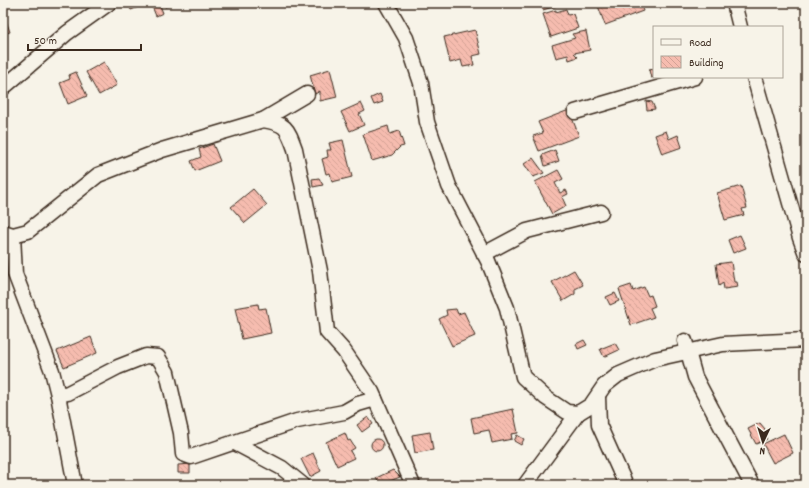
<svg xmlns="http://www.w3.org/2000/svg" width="809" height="488" font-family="Dekko,sans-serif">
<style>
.building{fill:url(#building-back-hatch);stroke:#3b2a1e}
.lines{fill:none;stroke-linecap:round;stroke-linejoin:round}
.minor-casing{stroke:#3b2a1e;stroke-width:17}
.minor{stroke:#f7f3e8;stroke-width:14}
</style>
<defs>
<pattern id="building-back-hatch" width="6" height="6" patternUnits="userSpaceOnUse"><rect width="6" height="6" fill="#f6bcaf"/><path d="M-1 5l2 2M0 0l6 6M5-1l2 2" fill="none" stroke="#d4a296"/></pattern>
</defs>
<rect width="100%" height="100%" fill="#f7f3e8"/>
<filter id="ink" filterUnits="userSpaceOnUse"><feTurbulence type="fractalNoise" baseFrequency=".025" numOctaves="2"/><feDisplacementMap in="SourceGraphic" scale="8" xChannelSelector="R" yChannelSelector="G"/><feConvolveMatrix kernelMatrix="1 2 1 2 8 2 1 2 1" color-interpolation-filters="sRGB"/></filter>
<g filter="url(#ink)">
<g class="building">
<path d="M128,3H139L141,6L131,10Z"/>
<path d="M159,3L163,13L156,16L151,4Z"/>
<path d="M164,3H177L165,7Z"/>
<path d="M541,3H555L556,6L543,10Z"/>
<path d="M597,3H640L643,11L605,25Z"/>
<path d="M566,9L568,15L573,14L578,28L551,37L543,14L556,10V12Z"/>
<path d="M3,12L10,32L3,34Z"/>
<path d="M475,30L481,54L472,56L474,65L463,67L461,60L450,63L444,37Z"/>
<path d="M586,31L590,50L574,53L578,57L569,60L568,55L556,58L552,45L575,38L572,34Z"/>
<path d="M104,62L117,85L99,95L86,72Z"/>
<path d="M330,69L337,97L320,101V91L315,94L310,75Z"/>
<path d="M654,69V77L651,78L649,70Z"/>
<path d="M76,72L87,96L68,104L60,83L70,79L69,75Z"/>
<path d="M380,94L383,102L374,105L371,98Z"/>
<path d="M646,101L652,102L655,109L647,110Z"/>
<path d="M361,103L365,111L359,114L364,125L350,131L341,112Z"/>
<path d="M569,110L579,136L539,151L533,136L543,133L538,122Z"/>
<path d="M388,126L390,134L399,131L404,146L400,147L392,155L372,161L363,134Z"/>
<path d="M666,131L669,139L678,135L682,147L662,154L655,135Z"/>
<path d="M343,140L352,177L332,182L330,173L326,174L322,159L328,157L327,150H331L329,143Z"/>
<path d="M213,144L220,161L195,171L191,161L201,157L199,149Z"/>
<path d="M555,150L559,161L545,166L542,155Z"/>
<path d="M533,158L544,173L533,177L524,164Z"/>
<path d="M558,170L563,179L555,183L560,193L566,190L568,194L562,197L566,206L552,214L535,182Z"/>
<path d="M319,178L323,185L313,187L312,179Z"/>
<path d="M741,186L747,208L742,209L744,215L725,220L717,193Z"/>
<path d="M253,189L267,205L245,223L231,207Z"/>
<path d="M740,235L746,248L733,253L728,240Z"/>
<path d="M731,262L734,282H737L738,287L724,289L723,283L719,286L716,264Z"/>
<path d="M574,270L583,285L575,289V294L563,301L552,282Z"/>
<path d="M631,285L633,291L644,287L648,296L651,295L655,306L650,308L654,317L631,325L619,289Z"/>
<path d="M615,293L619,301L610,305L606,297Z"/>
<path d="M258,304L259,309L266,308L271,333L242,339L235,308Z"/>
<path d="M456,309L458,314L464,312L475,336L452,346L439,319L447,315L446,310Z"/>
<path d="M91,337L97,353L64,367L57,351Z"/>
<path d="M584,340L587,345L578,349L576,344Z"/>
<path d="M615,343L619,350L604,357L600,349Z"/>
<path d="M513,409L518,433L511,434L512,439L492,443L489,430L474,433L471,418Z"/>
<path d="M368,417L373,424L362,432L357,425Z"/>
<path d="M760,423L765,429L762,432L767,439L756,444L748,429Z"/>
<path d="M430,432L433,450L415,453L412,435Z"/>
<path d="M345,433L348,441L350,440L355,448L350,451L354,458L337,466L326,442Z"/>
<path d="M784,434L793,453L773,463L763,444Z"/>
<path d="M517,435L524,439L521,445L514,441Z"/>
<circle cx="377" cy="445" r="6"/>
<path d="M313,453L321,471L310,477L301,459Z"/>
<path d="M190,464V473H178V465Z"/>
<path d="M393,470L400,477L380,485L376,478Z"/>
</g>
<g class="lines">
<g class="minor-casing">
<g id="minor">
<path d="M386,3L406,38L421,83L427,122L449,186L488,261L507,308L523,377L546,398L567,412L578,413L591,405L604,386L618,375L655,359L723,344L806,340"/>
<path d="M734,3L740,27"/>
<path d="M754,77L800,238L806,254"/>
<path d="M3,88L67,33L109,3"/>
<path d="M575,112L695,77"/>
<path d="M263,120L307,94"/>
<path d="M3,232L13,235L28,231L98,175L162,150L263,120C286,124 287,127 295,149L320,271L327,332L344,351L372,392L413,485"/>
<path d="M13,235L15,274L52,371L58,395L75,485"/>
<path d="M484,254L527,231L601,212"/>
<path d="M685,341L695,377L752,485"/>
<path d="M58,395L68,393L118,367L146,356L158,357L167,372L181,433L183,454L191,457L297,421L344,412L358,404L375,399"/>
<path d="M598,396L599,425L626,485"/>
<path d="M235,443L282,468L303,485"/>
<path d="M525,485L578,413"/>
</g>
</g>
<use href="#minor" class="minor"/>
</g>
</g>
<rect width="809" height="488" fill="none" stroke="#f7f3e8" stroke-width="16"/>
<rect x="8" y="8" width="793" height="472" fill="none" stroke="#3b2a1e" stroke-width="1.5" filter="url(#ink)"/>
<rect x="653" y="26" width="130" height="52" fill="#f7f3e8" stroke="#aca397"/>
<rect x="661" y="39" width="20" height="6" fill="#f7f3e8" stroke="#aca397"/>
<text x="689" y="46" font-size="12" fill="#3b2a1e">Road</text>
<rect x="661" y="56" width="20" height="12" fill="url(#building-back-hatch)" stroke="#aca397"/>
<text x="689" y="66" font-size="12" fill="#3b2a1e">Building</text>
<g transform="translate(763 442) rotate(184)" stroke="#f7f3e8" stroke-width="3" paint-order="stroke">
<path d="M0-3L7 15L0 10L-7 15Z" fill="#3b2a1e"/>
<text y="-6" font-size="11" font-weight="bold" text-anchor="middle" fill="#3b2a1e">N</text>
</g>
<path d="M28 44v6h113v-6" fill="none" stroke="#3b2a1e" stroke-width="2"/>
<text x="34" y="44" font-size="12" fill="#3b2a1e" stroke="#f7f3e8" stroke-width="3" paint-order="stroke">50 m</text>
</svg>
